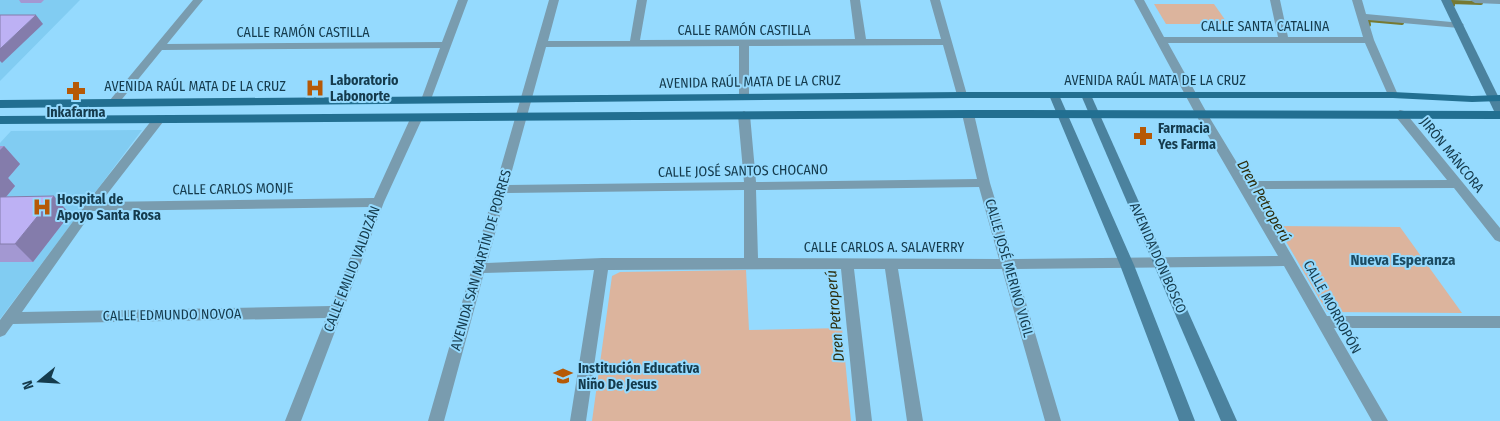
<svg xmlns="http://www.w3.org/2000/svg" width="1500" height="421" font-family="'Fira Sans Condensed',sans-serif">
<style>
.built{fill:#81ccf2}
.green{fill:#dcb49d}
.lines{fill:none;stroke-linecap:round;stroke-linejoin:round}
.stream{stroke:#767932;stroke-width:4}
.street{fill:#799caf;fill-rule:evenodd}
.secondary{fill:#4b829e;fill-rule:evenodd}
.primary{fill:#226f91;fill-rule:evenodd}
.wall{fill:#a398d2}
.shaded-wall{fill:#847cab}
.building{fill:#bdb1f4;stroke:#847cab}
.labels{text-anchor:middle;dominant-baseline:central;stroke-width:4;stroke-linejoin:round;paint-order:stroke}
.street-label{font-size:14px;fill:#153b4d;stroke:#95dafe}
.poi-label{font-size:14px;font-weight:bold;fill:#153b4d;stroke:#95dafe;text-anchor:start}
.water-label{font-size:15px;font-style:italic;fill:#2d2e0e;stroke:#95dafe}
.neighbourhood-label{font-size:15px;font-weight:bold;fill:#1c4c63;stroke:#95dafe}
</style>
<rect width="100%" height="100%" fill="#95dafe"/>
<g class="built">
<path d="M0,0H80L0,81Z"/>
<path d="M142,130L36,271L0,319V143L11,131Z"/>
</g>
<g class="green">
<path d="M1154,4H1214L1228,24H1166Z"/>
<path d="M1277,226L1400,227L1462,313L1327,312Z"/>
<path d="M746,270L749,330L842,328L851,421H592L612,276L620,272Z"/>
</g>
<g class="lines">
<g class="stream">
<path d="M1453,5L1452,2L1481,3"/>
<path d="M1369,25L1368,20L1402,23"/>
</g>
<g class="street">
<path d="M193,0H203L167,44L442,42L458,0H468L430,102H422L421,100L440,48L162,50L118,104H110L109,102L110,100Z"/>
<path d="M549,0H559L548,41H630L637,0H647L640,40L855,39L850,0H860L866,39H941L930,0H940L967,95L962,98L957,95L943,45L749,46V97L744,100L739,97V46L546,47L508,185L744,182L738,115L744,111L750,115L756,182L977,179L962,114L968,110L974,114L990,183L1013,259L1278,256L1196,115L1134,0H1144L1164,37H1278L1270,0H1280L1288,37H1363L1352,0H1362L1366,14L1462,23L1464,25L1459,28L1368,20L1374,40L1398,95L1393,98L1388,95L1365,43H1168L1208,115L1248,181L1447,180L1396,117L1394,114L1400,110L1404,111L1500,228V242L1495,240L1454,188L1253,189L1327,316H1500V328H1334L1388,421H1372L1284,266L1016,269L1061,421H1045L1002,269H898L923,421H907L885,269H854L872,421H856L841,269L608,270L586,421H570L594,270L484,273L444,421H428ZM979,187L999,259L758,258L756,190ZM744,190V258H602L487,263L506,193Z"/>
<path d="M1470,0H1500V4L1475,3Z"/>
<path d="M159,115L165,119L163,122L101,202L374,198L410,119L416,115L422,119L384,202L301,421H285L326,318L13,324L5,335L0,337V320L86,204L155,116ZM370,207L331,306L22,312L93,211Z"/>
</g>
<g class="secondary">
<path d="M1441,0H1451L1500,100V115L1494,111Z"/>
<path d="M1054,92L1059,95L1134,265L1195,421H1179L1120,265L1049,95Z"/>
<path d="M1086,92L1091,95L1237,421H1221L1081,95Z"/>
</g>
<g class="primary">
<path d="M962,92H1393L1472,96L1500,95V101L1472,102L1393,98H962L0,108V100Z"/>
<path d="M968,110L1500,111V119L968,118L0,124V116Z"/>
</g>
</g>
<g class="wall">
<path d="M19,0H44L41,3H21Z"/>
<path d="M0,146H4L20,164L8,178L15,186L6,197L70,214L33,262H0Z"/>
</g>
<g class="shaded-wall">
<path d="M36,15L43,24L2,63L0,61V49Z"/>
<path d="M4,146L20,164L8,178L15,186L0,204V150Z"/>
<path d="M54,196L70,214L33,262L15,244Z"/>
</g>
<g class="building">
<path d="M0,15H36L0,49Z"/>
<path d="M54,196L15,244H0V197Z"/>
</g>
<defs>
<g id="hospital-bare" transform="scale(1.5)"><path d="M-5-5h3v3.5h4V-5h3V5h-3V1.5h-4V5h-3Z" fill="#b65906" stroke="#95dafe" stroke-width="2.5" paint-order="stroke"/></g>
<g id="pharmacy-bare" transform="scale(1.5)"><path d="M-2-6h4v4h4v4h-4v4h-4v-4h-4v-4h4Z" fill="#b65906" stroke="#95dafe" stroke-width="2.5" paint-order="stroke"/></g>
<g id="school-bare" transform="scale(1.5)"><path d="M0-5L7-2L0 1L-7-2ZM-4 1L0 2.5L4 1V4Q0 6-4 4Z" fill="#b65906" stroke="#95dafe" stroke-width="2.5" paint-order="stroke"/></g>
</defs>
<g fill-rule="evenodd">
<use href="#hospital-bare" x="315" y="88"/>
<use href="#pharmacy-bare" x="76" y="91"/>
<use href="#pharmacy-bare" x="1143" y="136"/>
<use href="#hospital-bare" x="42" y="207"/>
<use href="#school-bare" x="563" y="376"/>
</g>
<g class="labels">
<g class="street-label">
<text x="1265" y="26">CALLE SANTA CATALINA</text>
<text x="744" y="30">CALLE RAMÓN CASTILLA</text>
<text x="303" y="32">CALLE RAMÓN CASTILLA</text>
<text x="1155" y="80">AVENIDA RAÚL MATA DE LA CRUZ</text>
<text transform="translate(750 82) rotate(-1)">AVENIDA RAÚL MATA DE LA CRUZ</text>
<text x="195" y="86">AVENIDA RAÚL MATA DE LA CRUZ</text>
<text transform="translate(1452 155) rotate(51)">JIRÓN MÁNCORA</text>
<text transform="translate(743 171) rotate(-1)">CALLE JOSÉ SANTOS CHOCANO</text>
<text transform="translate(233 189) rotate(-1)">CALLE CARLOS MONJE</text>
<text x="884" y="247">CALLE CARLOS A. SALAVERRY</text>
<text transform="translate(1158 258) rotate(66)">AVENIDA DON BOSCO</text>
<text transform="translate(481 260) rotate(-74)">AVENIDA SAN MARTÍN DE PORRES</text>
<text transform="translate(1009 268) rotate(74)">CALLE JOSÉ MERINO VIGIL</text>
<text transform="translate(352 269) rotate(-69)">CALLE EMILIO VALDIZÁN</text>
<text transform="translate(1332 307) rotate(61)">CALLE MORROPÓN</text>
<text transform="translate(172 315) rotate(-1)">CALLE EDMUNDO NOVOA</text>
</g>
<g class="poi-label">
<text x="330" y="80">Laboratorio<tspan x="330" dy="16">Labonorte</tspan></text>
<text x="76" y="112" text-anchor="middle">Inkafarma</text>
<text x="1158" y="128">Farmacia<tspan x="1158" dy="16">Yes Farma</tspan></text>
<text x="57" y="199">Hospital de<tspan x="57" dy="16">Apoyo Santa Rosa</tspan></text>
<text x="578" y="368">Institución Educativa<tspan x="578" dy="16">Niño De Jesus</tspan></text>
</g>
<g class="water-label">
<text transform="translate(1264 201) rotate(60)">Dren Petroperú</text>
<text transform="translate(835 316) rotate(-95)">Dren Petroperú</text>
</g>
<g class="neighbourhood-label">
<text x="1403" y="260">Nueva Esperanza</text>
</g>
</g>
<g transform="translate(40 381) rotate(252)" stroke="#95dafe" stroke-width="4" paint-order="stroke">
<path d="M0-4L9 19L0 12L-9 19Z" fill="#153b4d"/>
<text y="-8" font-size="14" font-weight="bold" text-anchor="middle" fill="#153b4d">N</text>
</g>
</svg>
